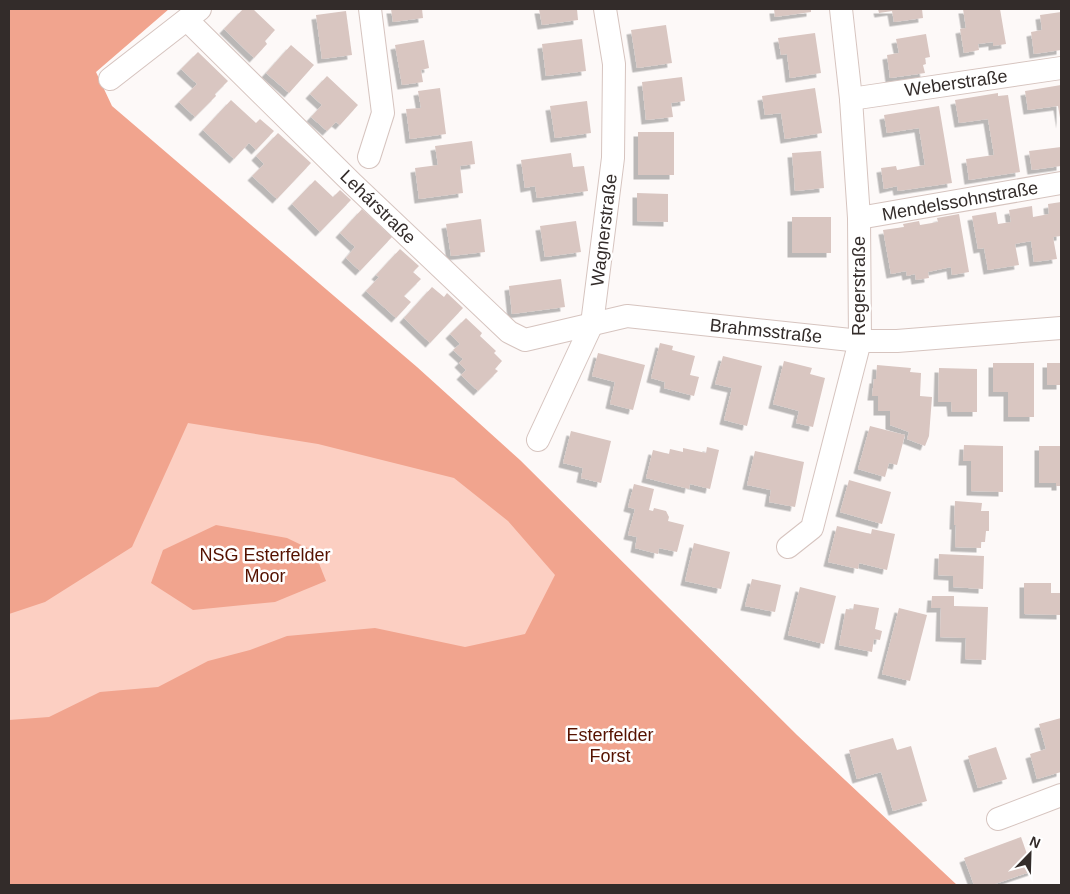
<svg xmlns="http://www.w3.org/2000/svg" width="1070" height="894" font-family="Arial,sans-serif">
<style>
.green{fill:#fccfc2}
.forest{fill:#f1a48e}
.building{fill:#d9c6c1;filter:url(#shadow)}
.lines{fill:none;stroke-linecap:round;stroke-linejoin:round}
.minor-casing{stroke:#d6c4bf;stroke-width:24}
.minor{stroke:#fff;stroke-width:22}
.labels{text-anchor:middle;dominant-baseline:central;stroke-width:5;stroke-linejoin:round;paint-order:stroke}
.street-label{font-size:18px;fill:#332c2a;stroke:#fff}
.park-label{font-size:18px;fill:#551200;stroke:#fff}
</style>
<defs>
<filter id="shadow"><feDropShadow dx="-4.5" dy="4.5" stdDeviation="0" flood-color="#0004"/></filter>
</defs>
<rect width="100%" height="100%" fill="#fdf9f8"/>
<path class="green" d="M183,412L480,460L591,574L536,686L9,745V597Z"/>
<g class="forest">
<path d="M9,9H169L96,72L112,106L417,367L520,460L797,735L957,885H9V720L49,717L100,692L158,687L208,661L250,650L287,636L375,628L465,647L525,634L555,575L508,521L454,478L318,444L188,423L132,547L45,602L9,614Z"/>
<path d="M216,525L287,538L314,551L326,581L275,602L193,610L151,583L163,550Z"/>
</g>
<g class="building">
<path d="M243,9H253L275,30L265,41L267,44L254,58L224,29Z"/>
<path d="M391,9H422L423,18L393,22Z"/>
<path d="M539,9H577L578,20L542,25Z"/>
<path d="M774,9H811V12L775,17Z"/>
<path d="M878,9H922L923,18L894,22L892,11L879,13Z"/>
<path d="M963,9H1000L1006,44L993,46V42L978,44L979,50L964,53L960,29L966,28Z"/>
<path d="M346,11L352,55L322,59L316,15Z"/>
<path d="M1061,12V50L1034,54L1031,32L1042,30L1040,15Z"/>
<path d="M666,25L672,63L637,68L631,30Z"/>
<path d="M815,33L821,73L790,78L787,54L781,55L778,38Z"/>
<path d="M926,34L930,57L925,58L926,64L923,65L925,73L890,78L887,55L899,53L896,39Z"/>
<path d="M582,39L586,71L546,76L542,44Z"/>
<path d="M424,40L429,68L421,70L423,82L402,85L395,45Z"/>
<path d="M291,45L314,65L289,93L266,73Z"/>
<path d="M198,52L228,81L215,94L216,96L195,117L179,102L197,84L181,69Z"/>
<path d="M327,76L358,105L340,125L336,122L327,131L311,117L322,105L310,94Z"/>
<path d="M682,77L685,101L671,103L673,117L646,120L642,82Z"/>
<path d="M1061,85V124L1058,106L1028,110L1025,91Z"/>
<path d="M440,88L446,134L410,139L406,109L421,108L418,91Z"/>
<path d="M815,88L822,133L785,139L781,113L765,115L762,96Z"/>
<path d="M998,93V96L1008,95L1020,172L969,180L966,159L994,155L988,119L959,123L955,100Z"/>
<path d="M231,100L256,123L260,119L274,131L256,150L249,143L234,159L203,130Z"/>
<path d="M587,101L591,133L555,138L550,106Z"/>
<path d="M939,106L952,183L898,191L897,186L884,189L881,168L896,166L897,170L925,165L919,128L887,133L884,115Z"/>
<rect x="638" y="132" width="36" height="43"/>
<path d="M278,133L311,163L277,199L252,176L264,164L256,156Z"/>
<path d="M472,141L475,164L460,166L463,193L419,199L415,168L438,165L435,146Z"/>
<path d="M1061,147V166L1032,170L1029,151Z"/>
<path d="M821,151L824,188L795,191L792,153Z"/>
<path d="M571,153L573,167L584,166L588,191L537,198L535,186L525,188L521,160Z"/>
<path d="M315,180L333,197L340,190L351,200L320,232L292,204Z"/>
<path d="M637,193L668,194V222L637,221Z"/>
<path d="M1061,202V236L1053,237L1057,259L1034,262L1031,241L1015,244L1019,265L988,270L984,248L978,249L972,216L996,212L998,224L1011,222L1009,210L1032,206L1033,217L1049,214L1048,204Z"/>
<path d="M362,209L392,237L360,271L346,258L355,247L340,233Z"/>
<path d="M959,214L969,272L952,275L951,267L928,272L929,278L916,280L915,274L907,276L906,271L891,274L883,230L904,227L903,224L919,221L920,225L938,222L937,218Z"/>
<rect x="792" y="217" width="39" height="36"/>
<path d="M481,219L485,252L451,256L446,224Z"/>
<path d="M576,221L581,252L545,257L540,226Z"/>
<path d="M400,249L419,266L413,272L421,279L404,296L411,302L396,318L366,291L379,277L376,275Z"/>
<path d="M561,279L565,307L512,314L509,286Z"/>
<path d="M432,287L444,297L447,293L463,308L430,343L404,318Z"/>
<path d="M466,318L482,333L480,336L496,351L494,353L502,361L495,369L498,371L478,391L461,375L466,370L459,363L463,359L453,350L460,344L450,334Z"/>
<path d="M660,343L673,346L672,350L695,356L690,375L699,377L694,396L664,388L665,382L651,378Z"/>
<path d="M598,353L645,365L633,410L610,404L615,382L592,376Z"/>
<path d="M723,356L762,366L747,426L724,420L732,388L715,384Z"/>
<path d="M784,361L812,368L810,374L825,378L813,427L796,423L799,411L773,404Z"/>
<path d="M993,363H1034V417H1008V392H993Z"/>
<rect x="1047" y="363" width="14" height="22"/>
<path d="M877,365L911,368L910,372L921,373L920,396L932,397L929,436L925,446L907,439L909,432L890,425V411H878V396H872L874,379H876Z"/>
<path d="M939,368L977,369V412H952L951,402H938Z"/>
<path d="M870,426L905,435L897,465L889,463L885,477L858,469Z"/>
<path d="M571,431L611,441L601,483L581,478L583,468L563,463Z"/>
<path d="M964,445L1003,446V492L971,491V461H963Z"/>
<path d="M1039,446H1061V486H1056V483H1039Z"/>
<path d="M707,447L719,450L710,489L690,484L689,489L646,478L653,450L669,454L670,449L683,452V448L706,453Z"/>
<path d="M755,451L804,462L795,507L769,502L771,490L747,485Z"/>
<path d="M849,480L891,492L882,524L840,512Z"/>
<path d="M634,484L654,489L649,510L653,511L654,508L666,511L669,517L668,521L684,525L677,552L659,548L658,554L635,548L637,537L628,535L635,509L628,507Z"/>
<path d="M955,501L982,503L981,511H989V531H986L985,542H981V548L955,547L956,525H954Z"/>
<path d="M837,526L871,534L872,529L895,534L887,570L859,563L858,569L828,562Z"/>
<path d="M694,543L730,552L721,589L685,581Z"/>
<path d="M939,554L984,556L983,589L953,587V576L938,575Z"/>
<path d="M752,579L781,585L775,612L745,606Z"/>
<path d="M1024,583H1051V593H1061V615L1024,614Z"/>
<path d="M800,587L836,596L824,644L788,635Z"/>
<path d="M932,596H954V606L988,607L986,660L965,659L966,638L940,637L941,608H931Z"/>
<path d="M854,604L879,608L875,629L882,631L880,640L874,639L872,652L839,645L846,609L853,610Z"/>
<path d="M899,608L927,615L910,681L882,674Z"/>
<path d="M1061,718V772L1037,779L1030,754L1046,749L1039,724Z"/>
<path d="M893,738L897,750L911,746L927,801L893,811L881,772L857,779L849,750Z"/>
<path d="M996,747L1007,779L978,788L968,756Z"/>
<path d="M1021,837L1033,871L992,885H974L964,858Z"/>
</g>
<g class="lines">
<g class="minor-casing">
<g id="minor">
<path d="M187,20L352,183L509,332L525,340L627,316L860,341H897L1061,328"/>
<path d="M110,79L200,9"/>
<path d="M851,99L1061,68"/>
<path d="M369,157L383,113L370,9"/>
<path d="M859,218L1061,183"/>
<path d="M538,440L592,324L613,158L614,64L605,9"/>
<path d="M788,547L812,528L860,341L859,218L851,99L841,9"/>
<path d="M998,819L1061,795"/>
</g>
</g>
<use href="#minor" class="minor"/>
</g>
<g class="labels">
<g class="street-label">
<text transform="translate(956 83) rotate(-8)">Weberstraße</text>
<text transform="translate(960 201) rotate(-10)">Mendelssohnstraße</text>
<text transform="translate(378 207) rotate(44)">Lehárstraße</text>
<text transform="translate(604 230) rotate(-83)">Wagnerstraße</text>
<text transform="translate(859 286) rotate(-90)">Regerstraße</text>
<text transform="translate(766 331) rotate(6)">Brahmsstraße</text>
</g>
<g class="park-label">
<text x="265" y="555">NSG Esterfelder<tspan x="265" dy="21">Moor</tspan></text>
<text x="610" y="735">Esterfelder<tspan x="610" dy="21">Forst</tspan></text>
</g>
</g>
<rect width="1070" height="894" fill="none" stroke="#332c2a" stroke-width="20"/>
<g transform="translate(1030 854) rotate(23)" stroke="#ffffff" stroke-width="4" paint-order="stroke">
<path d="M0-4L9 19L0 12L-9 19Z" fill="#332c2a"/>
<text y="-8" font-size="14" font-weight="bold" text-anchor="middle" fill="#332c2a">N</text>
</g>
</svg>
